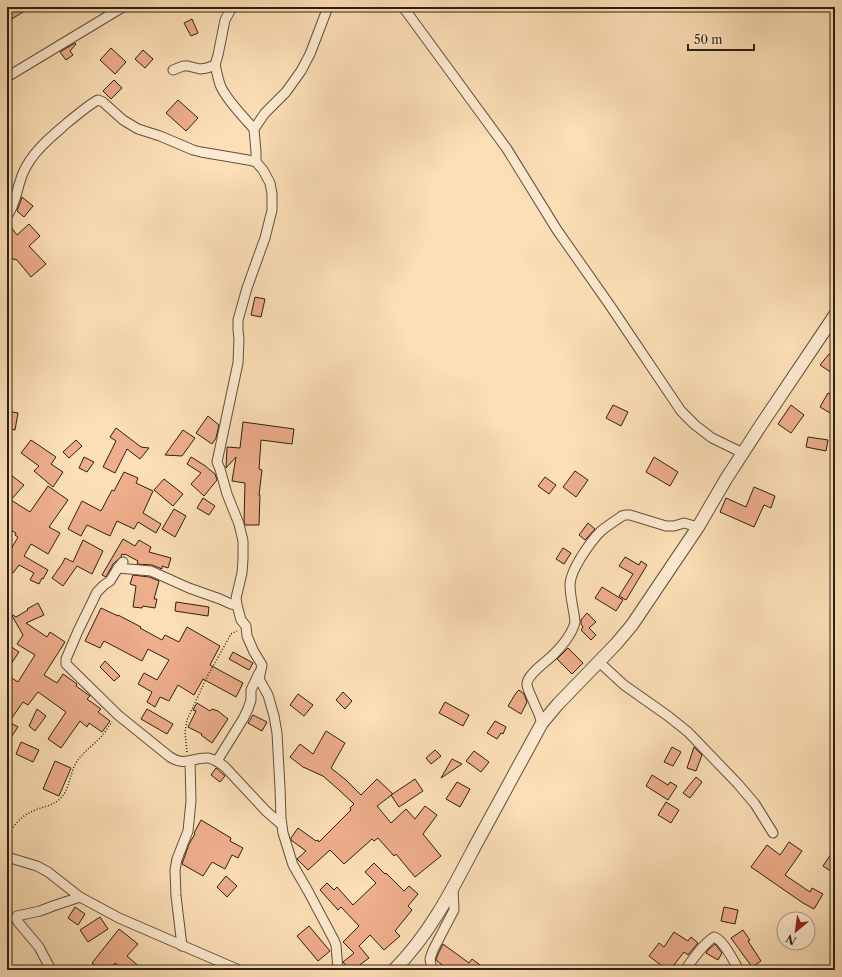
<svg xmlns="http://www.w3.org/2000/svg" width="842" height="977" font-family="'Libre Caslon Text',serif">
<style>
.building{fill:#eead8b;stroke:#2d1f14}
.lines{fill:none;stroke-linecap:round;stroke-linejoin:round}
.minor-casing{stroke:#614f3c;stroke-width:11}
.tertiary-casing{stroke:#614f3c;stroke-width:14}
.path{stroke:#2d1f14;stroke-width:1.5;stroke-dasharray:1 2;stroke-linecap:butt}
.minor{stroke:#fdead0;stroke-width:9}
.tertiary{stroke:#fdead0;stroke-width:12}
</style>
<rect width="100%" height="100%" fill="#fcdfb6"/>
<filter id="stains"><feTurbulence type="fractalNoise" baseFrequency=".005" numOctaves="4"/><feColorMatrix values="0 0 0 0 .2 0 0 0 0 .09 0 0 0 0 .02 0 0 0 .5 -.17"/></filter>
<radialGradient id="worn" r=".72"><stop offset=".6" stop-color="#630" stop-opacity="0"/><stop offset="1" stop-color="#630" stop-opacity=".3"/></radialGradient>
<g class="building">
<path d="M7,7H31L7,22Z"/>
<path d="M192,19L198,33L191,36L184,23Z"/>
<path d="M75,43L76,44L70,51L73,55L66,60L60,52Z"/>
<path d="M111,48L126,62L115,74L100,60Z"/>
<path d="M143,50L153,59L145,68L135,59Z"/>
<path d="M114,80L122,88L111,99L103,91Z"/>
<path d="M178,100L198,118L186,131L166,113Z"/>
<path d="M22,197L33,206L24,217L17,211Z"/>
<path d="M7,222L17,235L29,224L40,236L29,246L46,264L31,277L16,259L14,260L7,252Z"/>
<path d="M255,297L265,299L261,317L251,315Z"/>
<path d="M829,354L835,358V375L820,365Z"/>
<path d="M828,393L835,397V416L820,407Z"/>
<path d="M613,405L628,412L621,426L606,418Z"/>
<path d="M791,405L804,415L791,433L778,424Z"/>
<path d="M7,411L18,413L15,430L7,428Z"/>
<path d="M208,416L219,425L216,438L212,444L196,433Z"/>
<path d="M243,422L294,429L292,444L261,440L259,469L262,470L259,495H260L259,525H245L244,521L245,483L232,481L236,457L226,468V467L227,447L240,448Z"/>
<path d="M116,428L141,447L149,448L140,459L127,449L115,473L103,467L116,441L110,437Z"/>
<path d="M183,430L195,438L182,456L165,455Z"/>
<path d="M808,437L828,440L826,451L806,447Z"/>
<path d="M31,440L56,457L51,464L63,472L53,487L34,471L39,466L21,453Z"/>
<path d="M76,440L82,446L69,458L63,452Z"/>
<path d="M84,457L94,462L87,472L79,468Z"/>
<path d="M191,457L204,465L215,474L217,480L204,496L191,484L201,473L187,464Z"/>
<path d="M654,457L678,472L670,486L646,472Z"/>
<path d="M575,471L588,480L576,497L563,487Z"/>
<path d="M124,472L138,478L136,483L153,491L143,513L161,524L156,533L138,522L134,529L117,521L110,536L87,525L81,536L68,529L82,501L101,511L112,490L114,491Z"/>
<path d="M11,475L24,485L11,500L30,512L48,486L68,500L49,527L60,533L48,554L31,544L24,556L48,570L43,579L42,578L39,584L30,580L34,573L19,565L13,573L7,570V556L18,537L15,535L16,533L7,528V479Z"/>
<path d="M545,477L556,485L549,494L538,486Z"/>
<path d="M164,479L183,494L173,506L154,490Z"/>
<path d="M754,487L775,496L771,508L764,505L754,527L720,512L726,498L746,507Z"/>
<path d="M203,498L215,506L209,515L197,508Z"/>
<path d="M174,509L186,516L175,537L162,529Z"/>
<path d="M588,523L595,529L585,540L579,535Z"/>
<path d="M123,539L135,546L139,540L151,547L149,552L171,558L168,568L162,566V569L152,565L137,564L138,561L125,554L124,555L122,554L121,557L113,564L106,577L102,575Z"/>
<path d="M83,540L103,551L92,574L77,566L63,586L52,578L62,564L65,558L73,562Z"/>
<path d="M563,548L571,553L564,564L556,559Z"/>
<path d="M625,557L639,565L641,561L647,565L626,600L619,596L633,574L619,566Z"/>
<path d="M133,575L149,577L159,581L154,599H157L155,608L143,606L142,608L133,607L136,586L130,584Z"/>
<path d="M602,587L623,600L616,611L595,598Z"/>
<path d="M176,602L209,607L208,616L175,611Z"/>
<path d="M38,603L44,615L26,623L47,637L50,632L65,642L44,675L57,683L63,674L77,684L76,686L90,696L87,699L101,709L98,712L110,721L102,732L89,723L87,727L80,721L61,748L48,739L66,712L38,692L28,705L23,702L9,722L18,727L7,743V675L18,682L35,655L17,644L23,635L11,614L16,617L28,610L27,609Z"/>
<path d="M101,608L118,616V615L141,627L140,628L162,640L165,635L179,642L187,627L220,646L210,665L243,683L236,697L203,679L194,695L178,685L169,701L160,697L155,707L147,702L152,692L138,684L144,673L157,680L169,660L148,649L142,661L104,641L100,648L85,641Z"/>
<path d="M587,613L596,622L589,628L596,635L591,640L581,630L583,627L581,624V620Z"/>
<path d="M7,644L19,652L7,670Z"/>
<path d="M568,648L583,663L572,674L557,659Z"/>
<path d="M233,652L253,663L249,670L229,659Z"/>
<path d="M105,661L120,676L114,681L100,667Z"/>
<path d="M519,690L524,694L527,702L521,714L508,706L516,693Z"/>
<path d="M343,692L352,701L345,709L336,700Z"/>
<path d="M298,694L313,705L304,716L290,705Z"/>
<path d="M445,702L469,715L463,726L439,713Z"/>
<path d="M197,703L210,711L212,709L218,711L228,719L212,743L201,735L202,734L188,727L196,711L193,710Z"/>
<path d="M37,709L46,716L35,731L29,726Z"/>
<path d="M147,709L173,724L167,734L141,719Z"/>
<path d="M253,715L267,722L262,731L248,723Z"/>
<path d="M495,721L506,727L503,734L501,733L497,739L487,733Z"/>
<path d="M326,731L345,743L331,768L346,780L361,795L377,779L393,794L377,806L391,823L406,809L415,819L425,806L437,815L423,834L441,856L415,877L396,854L394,856L378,838L374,841L372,839L344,864L330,850L308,870L297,859L306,851L291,840V838L298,828L316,841L318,840L319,842L351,810L350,808L354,804L339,790L323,776L303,767L290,757L300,744L313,754Z"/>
<path d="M21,742L39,750L33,762L16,754Z"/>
<path d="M672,747L681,752L673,766L664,762Z"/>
<path d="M694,747L702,755L696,771L687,768Z"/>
<path d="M435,750L441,756L431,764L426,758Z"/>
<path d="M474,751L489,762L481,772L466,761Z"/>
<path d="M452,759L462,764L441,778Z"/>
<path d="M55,761L71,768L59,796L43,789Z"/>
<path d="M216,768L225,776L220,782L211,775Z"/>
<path d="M652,775L668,785L670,782L677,786L668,800L646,786Z"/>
<path d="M696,777L702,782L690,798L683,793Z"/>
<path d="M415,779L423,791L399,807L391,795Z"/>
<path d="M457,782L470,789L460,807L446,799Z"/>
<path d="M666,802L679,810L671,823L658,815Z"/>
<path d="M201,820L231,838L230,841L243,848L238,858L232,855L225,869L212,862L203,876L182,864L189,844L195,834L194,833Z"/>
<path d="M789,842L802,851L785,875L810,892L812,888L823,894L814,909L803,903L751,867L767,845L780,855Z"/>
<path d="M835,848V874L823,866Z"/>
<path d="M374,863L385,874L386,873L404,891L409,886L418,894L408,906L412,910L395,931L400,936L384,950L370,935L359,946L369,958L353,970H350L343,962L354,953L343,942L359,926L341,907L338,910L320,890L327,883L334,890L337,887L353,905L376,883L365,872Z"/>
<path d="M226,876L237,886L227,897L217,887Z"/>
<path d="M75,907L85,914L78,925L68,918Z"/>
<path d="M724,907L738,910L735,924L721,921Z"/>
<path d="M100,917L108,929L88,942L80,930Z"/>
<path d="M309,926L330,951L318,961L297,936Z"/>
<path d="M119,929L138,944L127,956L143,970H124L115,963L110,970H102L92,963Z"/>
<path d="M743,930L750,940L748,941L761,961L752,967L731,938Z"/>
<path d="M674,932L688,941L691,937L698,943L688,955L684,952L670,970H667L649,956L659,943L664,947Z"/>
<path d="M443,944L469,963L472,959L487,970H449L437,961L436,959L439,952Z"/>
<path d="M715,944L722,953L718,960L706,953L708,950Z"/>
</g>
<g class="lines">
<g class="minor-casing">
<g id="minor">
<path d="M403,7L507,149L557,230L609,304L681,411L695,425L712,438L743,453"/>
<path d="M215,65C217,72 218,80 221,87C229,103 243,116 254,129"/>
<path d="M173,70L183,66H188L200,69L207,68L215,65L218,55L225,20L232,7"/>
<path d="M7,77L123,7"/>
<path d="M256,162V152L254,129L265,113L286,92L301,71L310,54L328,7"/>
<path d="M7,216C16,204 17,187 23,173C32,152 50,138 67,123C77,115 86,107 96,101L98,100L103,102L123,120L138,129L160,136L193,150L201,152L248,160L256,162L263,170L270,183L272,194V210L265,238L247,288L238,320V330L239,339L238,363L217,462L220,469L227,494L239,524L243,541V559L242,573L236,598L237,605L241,620L246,626L247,636L254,652L262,665L259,679L268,695L274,716L277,733L280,788L281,818L283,833L293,865L308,891L334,940L336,945L338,970"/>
<path d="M123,562L118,568L110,581L104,585L97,592L78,631L66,659V664L118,715L170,757C186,767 192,757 208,758C214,759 220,763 225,767L266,811L281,824"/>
<path d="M118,568L151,571L189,588L220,599L231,604L237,605"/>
<path d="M599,662L624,685L668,716L688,732L738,784L755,804L773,833"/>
<path d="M542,723C540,716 537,709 534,703C532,697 528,691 527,685C526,675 546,662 553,655C562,646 572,635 575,622C574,610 570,597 570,585C570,570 591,541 601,531C607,526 615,521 622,516L625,515H630L666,526H674L684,523L698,527"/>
<path d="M217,761L243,719L248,709L251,700V690L259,673"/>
<path d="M7,857L37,866L48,872L80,897L119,918L239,970"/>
<path d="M182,946L176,896L175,870L177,859L188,831L191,801L190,761"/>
<path d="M51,970L39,947L18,922L16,918L17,916L40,911L53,906L80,897"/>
<path d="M432,970L430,959L433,950L454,910L453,888"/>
<path d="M685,970C693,959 702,945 714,937C723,939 734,962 739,970"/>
</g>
</g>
<g class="tertiary-casing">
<path id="tertiary" d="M394,970C430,934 452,890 475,846C497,805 520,764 542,723L558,704L616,644L632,625L698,527L726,479L759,428L835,315"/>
</g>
<g class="path">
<path d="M187,752L185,732L187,720L207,677L231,634L237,631"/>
<path d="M7,834C14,827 20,817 29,813C39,807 51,807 60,799C70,789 69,775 76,763C82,753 91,747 99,739C104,734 108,727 112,722"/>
</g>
<use href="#minor" class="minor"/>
<use href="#tertiary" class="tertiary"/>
</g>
<rect width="842" height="977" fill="none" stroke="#fcdfb6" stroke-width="24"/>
<rect x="8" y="8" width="826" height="961" fill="none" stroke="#2d1f14" stroke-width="2"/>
<rect x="12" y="12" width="818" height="953" fill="none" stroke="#2d1f14"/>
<g transform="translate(796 931) rotate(209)"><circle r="19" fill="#fdead0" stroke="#aa9985"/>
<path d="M0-3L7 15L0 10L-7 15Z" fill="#8f2418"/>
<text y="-6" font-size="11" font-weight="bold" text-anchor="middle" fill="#2d1f14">N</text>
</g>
<path d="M688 44v6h66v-6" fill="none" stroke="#2d1f14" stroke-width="2"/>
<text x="694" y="44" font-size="12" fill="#2d1f14" stroke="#fdead0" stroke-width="3" paint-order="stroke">50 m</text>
<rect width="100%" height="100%" filter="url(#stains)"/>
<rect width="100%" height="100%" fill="url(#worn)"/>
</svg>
